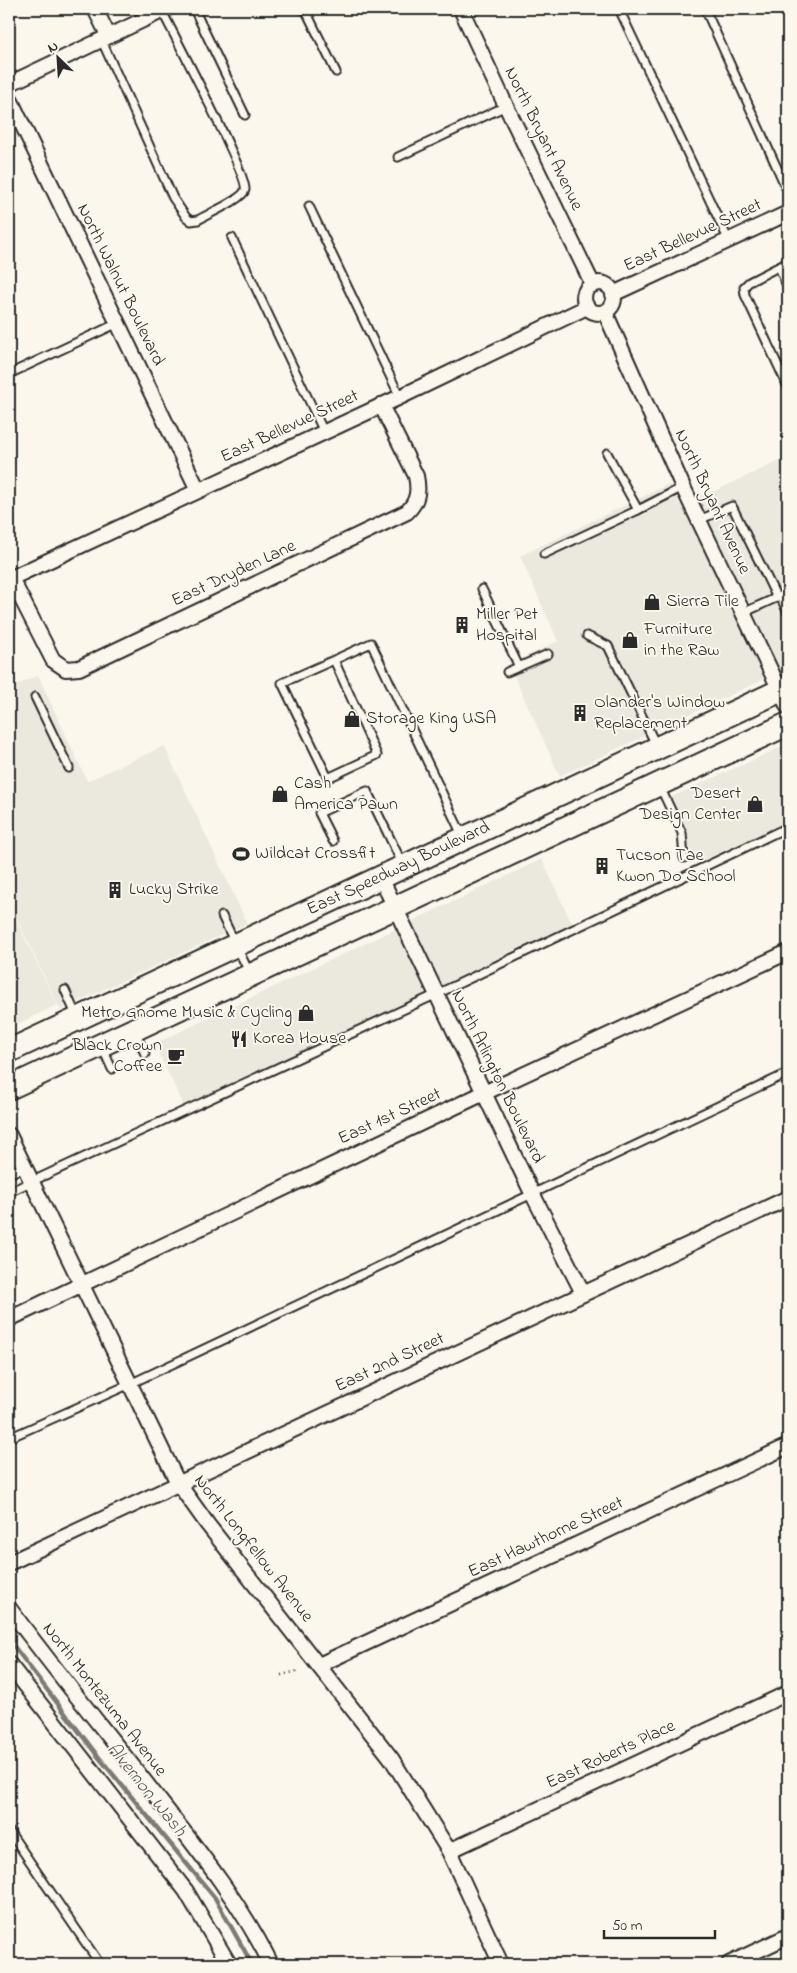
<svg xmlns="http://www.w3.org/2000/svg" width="797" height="1973" font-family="'Indie Flower',sans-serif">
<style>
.built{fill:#ebe8de}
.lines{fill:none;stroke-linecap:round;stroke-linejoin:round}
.stream{stroke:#7b7a75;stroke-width:4.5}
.service-casing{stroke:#2b2b2b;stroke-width:11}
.minor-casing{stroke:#2b2b2b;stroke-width:18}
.primary-casing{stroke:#2b2b2b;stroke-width:26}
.path{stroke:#2b2b2b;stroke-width:2.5;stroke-dasharray:1 4;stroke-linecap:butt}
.service{stroke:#fbf7ec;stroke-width:7}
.minor{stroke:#fbf7ec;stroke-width:14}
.primary{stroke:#fbf7ec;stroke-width:22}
.labels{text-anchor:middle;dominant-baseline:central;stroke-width:4;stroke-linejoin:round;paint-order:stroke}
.street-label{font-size:18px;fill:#2b2b2b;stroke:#fbf7ec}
.poi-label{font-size:18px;fill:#2b2b2b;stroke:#fbf7ec;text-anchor:start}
.water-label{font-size:19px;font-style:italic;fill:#5a5956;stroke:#fbf7ec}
</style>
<rect width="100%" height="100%" fill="#fbf7ec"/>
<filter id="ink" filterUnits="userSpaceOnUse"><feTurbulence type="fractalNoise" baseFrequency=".02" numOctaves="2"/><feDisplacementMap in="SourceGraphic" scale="10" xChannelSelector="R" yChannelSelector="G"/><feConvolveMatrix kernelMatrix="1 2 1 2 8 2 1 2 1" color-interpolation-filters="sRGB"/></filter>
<g filter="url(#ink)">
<g class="built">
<path d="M788,457V668L560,776L509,665L558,641L520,556L669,484L680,504L719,489Z"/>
<path d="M38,675L87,781L164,746L247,923L60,1010L9,902V689Z"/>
<path d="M788,744V821L697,863L667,799Z"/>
<path d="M542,859L573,926L185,1108L154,1044Z"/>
<path d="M9,905L57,1005L9,1028Z"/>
</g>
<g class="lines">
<path class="stream" d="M9,1640L97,1755L215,1898L252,1964"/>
<g class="service-casing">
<g id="service">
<path d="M194,9L245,115"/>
<path d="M305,9L336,72"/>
<path d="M619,9L728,239"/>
<path d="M706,11L788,192"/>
<path d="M101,39L173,198L186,217L191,221L198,220C208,214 243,199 245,190C249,177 173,33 162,11"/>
<path d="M398,157L506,106"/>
<path d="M309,206L400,397"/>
<path d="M232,238L324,432"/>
<path d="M788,262L749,282L744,287L745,295L788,387"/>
<path d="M779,267L788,288"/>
<path d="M9,374L118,323"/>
<path d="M607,453L638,510L683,487"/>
<path d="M699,520L732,506L777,598"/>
<path d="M544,554L638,510"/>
<path d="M482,589L519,667"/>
<path d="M743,613L780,596L788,613"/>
<path d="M587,636L608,646L656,745"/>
<path d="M334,660L282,683L328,778L377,755L334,660L371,643L462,835"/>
<path d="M507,672L548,654"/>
<path d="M35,697L69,768"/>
<path d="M660,787L682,833L684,858"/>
<path d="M333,841L319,813L367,791L402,863"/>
<path d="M222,916L249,972"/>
<path d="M65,990L77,1017"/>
<path d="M135,1032L145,1054"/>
<path d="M102,1047L112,1069"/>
<path d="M9,1174L24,1167"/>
<path d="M9,1192L437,994L788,827"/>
<path d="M9,1438L130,1384L788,1073"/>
<path d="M9,1831L100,1964"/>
</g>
</g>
<g class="minor-casing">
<g id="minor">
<path d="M95,9L108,35"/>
<path d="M461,9L506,106L593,285"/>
<path d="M9,84L166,9"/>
<path d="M9,97L198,490"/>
<circle cx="599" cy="298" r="15"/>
<path d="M613,294L788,213"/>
<path d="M605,312L683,487L788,707"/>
<path d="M11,578L53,660L66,669L79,668L407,512C418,501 419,491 416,476L381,405"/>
<path d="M9,579L400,397L587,307"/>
<path d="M380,876L532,1193L583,1293"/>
<path d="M9,1135L178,1483L208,1525L391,1758L449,1851L501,1964"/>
<path d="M9,1319L484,1093L788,952"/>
<path d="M9,1563L788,1198"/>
<path d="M9,1608C58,1675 112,1739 163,1805C203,1856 242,1906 271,1964"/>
<path d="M9,1664L186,1891L229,1964"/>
<path d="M319,1665L788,1446"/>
<path d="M449,1851L788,1693"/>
<path d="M729,1964L788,1936"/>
</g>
</g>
<g class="primary-casing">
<g id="primary">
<path id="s1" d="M9,1051L788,687"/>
<path d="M9,1088L788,724"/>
</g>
</g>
<path class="path" d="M281,1675L298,1671"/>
<use href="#service" class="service"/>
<use href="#minor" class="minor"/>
<use href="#primary" class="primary"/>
</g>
</g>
<defs>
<g id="shop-bare" transform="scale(1.35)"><path d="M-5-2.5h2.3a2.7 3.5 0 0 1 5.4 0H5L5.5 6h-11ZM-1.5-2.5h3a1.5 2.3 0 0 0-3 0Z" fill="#2b2b2b" stroke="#fbf7ec" stroke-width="2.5" paint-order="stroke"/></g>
<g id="building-bare" transform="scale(1.35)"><path d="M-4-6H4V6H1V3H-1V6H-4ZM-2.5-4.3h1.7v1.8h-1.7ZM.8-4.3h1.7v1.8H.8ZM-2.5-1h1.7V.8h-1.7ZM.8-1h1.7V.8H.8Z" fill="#2b2b2b" stroke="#fbf7ec" stroke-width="2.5" paint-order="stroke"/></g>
<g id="stadium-bare" transform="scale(1.35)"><path d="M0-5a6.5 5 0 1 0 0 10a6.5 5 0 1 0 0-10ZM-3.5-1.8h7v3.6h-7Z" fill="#2b2b2b" stroke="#fbf7ec" stroke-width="2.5" paint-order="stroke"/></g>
<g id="restaurant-bare" transform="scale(1.35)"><path d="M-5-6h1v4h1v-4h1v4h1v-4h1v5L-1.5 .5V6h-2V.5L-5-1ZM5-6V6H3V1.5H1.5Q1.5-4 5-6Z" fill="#2b2b2b" stroke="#fbf7ec" stroke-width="2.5" paint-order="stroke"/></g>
<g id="cafe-bare" transform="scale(1.35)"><path d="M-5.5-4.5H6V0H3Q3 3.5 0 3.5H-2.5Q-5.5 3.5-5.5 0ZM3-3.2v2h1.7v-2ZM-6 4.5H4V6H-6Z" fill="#2b2b2b" stroke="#fbf7ec" stroke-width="2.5" paint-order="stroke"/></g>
</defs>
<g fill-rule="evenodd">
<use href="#shop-bare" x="652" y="602"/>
<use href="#building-bare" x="462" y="625"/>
<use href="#shop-bare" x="630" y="640"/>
<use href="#building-bare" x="580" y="713"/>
<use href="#shop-bare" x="352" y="719"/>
<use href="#shop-bare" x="280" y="794"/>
<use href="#shop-bare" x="755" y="804"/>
<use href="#stadium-bare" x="241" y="854"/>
<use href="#building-bare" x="602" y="866"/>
<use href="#building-bare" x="115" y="890"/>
<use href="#shop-bare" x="306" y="1013"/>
<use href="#restaurant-bare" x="239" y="1039"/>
<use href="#cafe-bare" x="176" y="1056"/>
</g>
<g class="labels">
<g class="street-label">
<text transform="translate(543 139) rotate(64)">North Bryant Avenue</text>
<text transform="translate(693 236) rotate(-25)">East Bellevue Street</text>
<text transform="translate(120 285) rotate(64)">North Walnut Boulevard</text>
<text transform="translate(290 427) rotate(-25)">East Bellevue Street</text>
<text transform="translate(712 502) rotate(65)">North Bryant Avenue</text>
<text transform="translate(234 574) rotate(-25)">East Dryden Lane</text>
<text stroke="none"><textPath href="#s1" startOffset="430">East Speedway Boulevard</textPath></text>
<text transform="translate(497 1077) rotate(64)">North Arlington Boulevard</text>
<text transform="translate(390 1117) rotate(-25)">East 1st Street</text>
<text transform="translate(390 1363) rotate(-25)">East 2nd Street</text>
<text transform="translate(546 1538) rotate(-25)">East Hawthorne Street</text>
<text transform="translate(253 1549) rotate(52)">North Longfellow Avenue</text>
<text transform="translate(104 1700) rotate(52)">North Montezuma Avenue</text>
<text transform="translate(611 1755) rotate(-25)">East Roberts Place</text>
</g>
<g class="poi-label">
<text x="666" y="602">Sierra Tile</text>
<text x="476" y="615">Miller Pet<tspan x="476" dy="21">Hospital</tspan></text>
<text x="644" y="630">Furniture<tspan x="644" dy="21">in the Raw</tspan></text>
<text x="594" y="703">Olander's Window<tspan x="594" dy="21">Replacement</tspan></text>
<text x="366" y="719">Storage King USA</text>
<text x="294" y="784">Cash<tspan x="294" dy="21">America Pawn</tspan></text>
<text x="741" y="794" text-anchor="end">Desert<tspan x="741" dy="21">Design Center</tspan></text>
<text x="255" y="854">Wildcat Crossfit</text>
<text x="616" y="856">Tucson Tae<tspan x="616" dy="21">Kwon Do School</tspan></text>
<text x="129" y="890">Lucky Strike</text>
<text x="292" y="1013" text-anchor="end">Metro Gnome Music &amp; Cycling</text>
<text x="253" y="1039">Korea House</text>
<text x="162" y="1046" text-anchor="end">Black Crown<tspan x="162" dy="21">Coffee</tspan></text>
</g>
<g class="water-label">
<text transform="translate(146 1790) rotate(51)">Alvernon Wash</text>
</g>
</g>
<rect width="797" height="1973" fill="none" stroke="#fbf7ec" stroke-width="30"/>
<rect x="15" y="15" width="767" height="1943" fill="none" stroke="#2b2b2b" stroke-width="2" filter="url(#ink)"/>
<g transform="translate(58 58) rotate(335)" stroke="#fbf7ec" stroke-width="4" paint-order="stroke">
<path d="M0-4L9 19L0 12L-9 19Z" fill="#2b2b2b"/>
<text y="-8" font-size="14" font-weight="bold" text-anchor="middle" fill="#2b2b2b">N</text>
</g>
<path d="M604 1930v8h111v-8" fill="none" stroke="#2b2b2b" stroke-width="2.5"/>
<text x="612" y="1930" font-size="15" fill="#2b2b2b" stroke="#fbf7ec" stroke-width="4" paint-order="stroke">50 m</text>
</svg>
